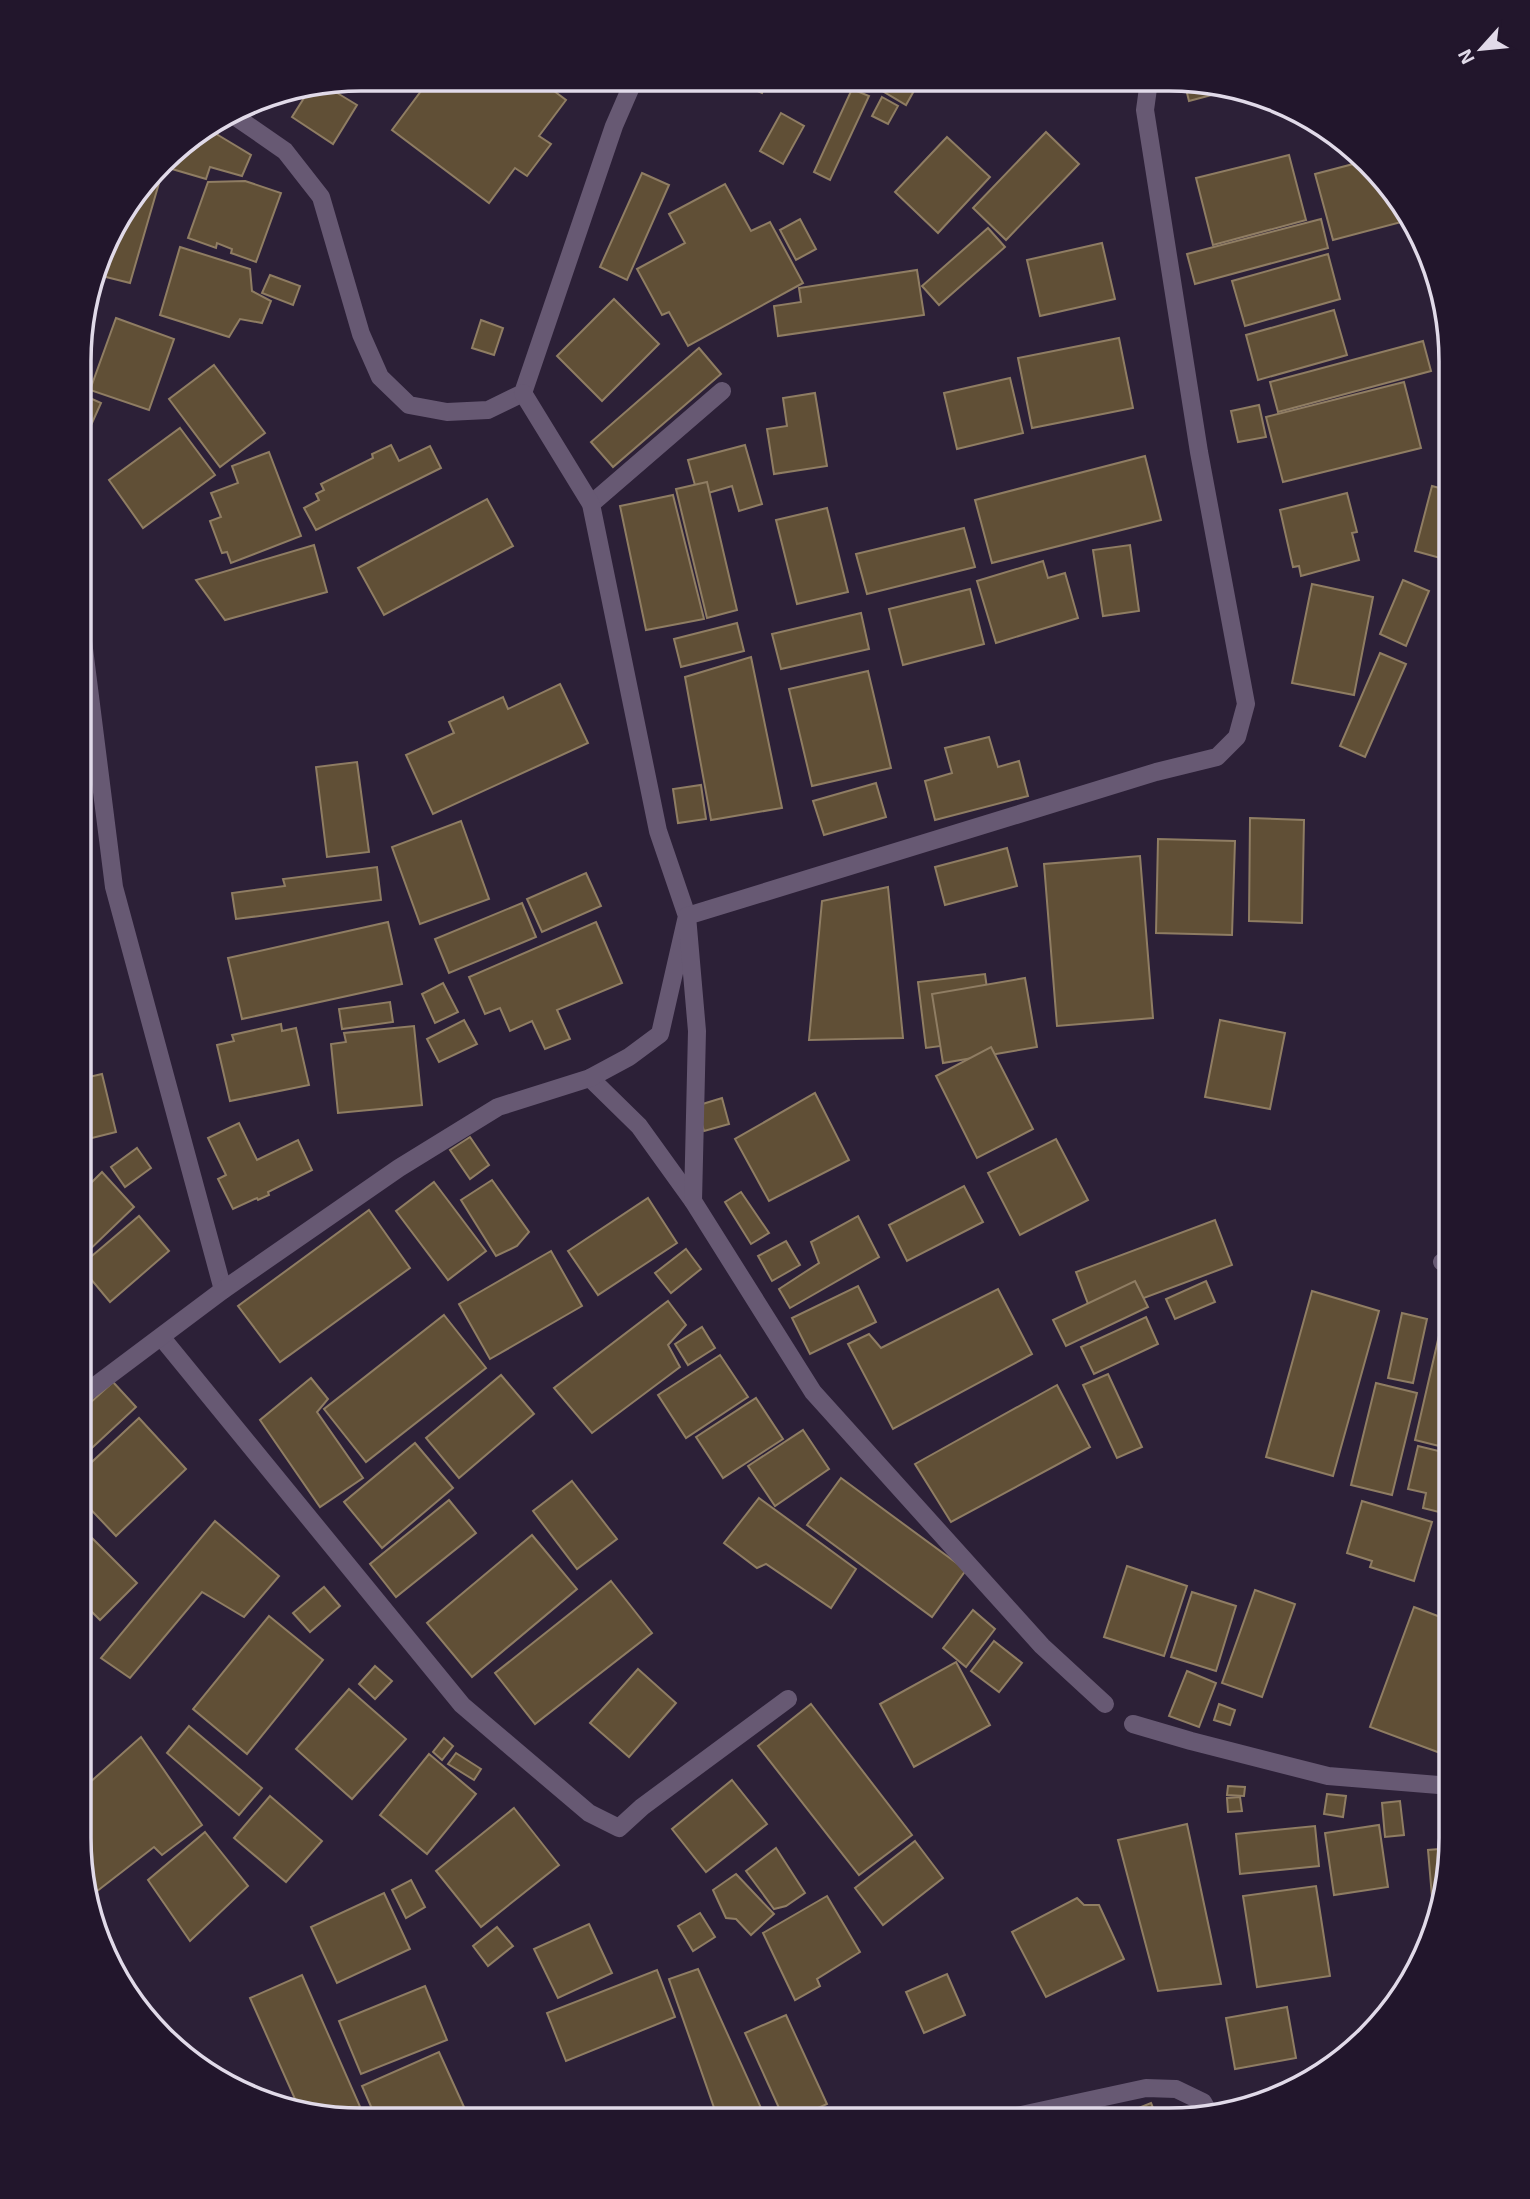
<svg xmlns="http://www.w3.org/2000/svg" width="1530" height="2199" font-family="'Exo 2',sans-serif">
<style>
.building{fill:#604f36;stroke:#8f7d63;stroke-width:2}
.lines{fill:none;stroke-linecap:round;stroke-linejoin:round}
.street{stroke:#675973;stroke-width:18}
.rim{fill:none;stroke:#e1dae9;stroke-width:3.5}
</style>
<rect width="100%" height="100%" fill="#2c2037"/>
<g class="building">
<path d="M430,79H538L566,100L539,136L551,144L527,176L515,168L489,203L392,130Z"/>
<path d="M737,80H789L784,91L766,83L762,93L736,82Z"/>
<path d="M864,80H920L906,105Z"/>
<path d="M1184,81H1207L1222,85L1223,92L1189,101Z"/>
<path d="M324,85L357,105L333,144L292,117L311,87Z"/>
<path d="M852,89L869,96L830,180L814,172Z"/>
<path d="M882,97L898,106L888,124L872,116Z"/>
<path d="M781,113L804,126L783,164L760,151Z"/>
<path d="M208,129L251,155L242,176L210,167L206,179L172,169L178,147Z"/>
<path d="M1046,132L1079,164L1006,240L973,208Z"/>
<path d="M947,137L990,177L938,233L895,192Z"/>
<path d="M1289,155L1306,220L1213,245L1196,178Z"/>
<path d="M166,159L130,283L98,275L116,220Z"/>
<path d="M1361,162L1409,220L1333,240L1315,174Z"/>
<path d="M642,173L669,185L627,280L600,267Z"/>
<path d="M245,181L281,193L256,262L231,253L232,249L217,243L216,248L188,238L208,182Z"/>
<path d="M725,184L751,231L770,222L803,283L688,346L669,312L662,315L637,269L685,243L669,214Z"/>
<path d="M800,219L816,249L796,260L780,230Z"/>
<path d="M1321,219L1328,248L1195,284L1187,254Z"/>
<path d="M988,228L1005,247L939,305L922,286Z"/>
<path d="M1102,243L1115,299L1040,316L1027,260Z"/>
<path d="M180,247L250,269L252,291L271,301L262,323L240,319L229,337L160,315Z"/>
<path d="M1328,254L1340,299L1245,326L1232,281Z"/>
<path d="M917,270L924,315L778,336L774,306L801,302L799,288Z"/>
<path d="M270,275L300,286L293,305L262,293Z"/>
<path d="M614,299L659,344L602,401L557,356Z"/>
<path d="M1334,310L1347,355L1258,380L1246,335Z"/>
<path d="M116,318L174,339L149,410L90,390Z"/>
<path d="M481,320L503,328L494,355L472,348Z"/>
<path d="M1119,338L1133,408L1032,428L1018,358Z"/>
<path d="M1423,341L1431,371L1278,412L1270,382Z"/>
<path d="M699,348L721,374L613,467L591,442Z"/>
<path d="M214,365L265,433L220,467L169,399Z"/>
<path d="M1010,378L1023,433L957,449L944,393Z"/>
<path d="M1404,382L1421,448L1283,482L1266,417Z"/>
<path d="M815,393L827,466L774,474L767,429L787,426L783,398Z"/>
<path d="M81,394L101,403L88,432L81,429Z"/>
<path d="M1259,405L1266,437L1238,442L1231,411Z"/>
<path d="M180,428L215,475L143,528L109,480Z"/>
<path d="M1451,432V465L1440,460Z"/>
<path d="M391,445L399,461L430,446L441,468L316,530L304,508L319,500L316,494L324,490L321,484L373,458L372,454Z"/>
<path d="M745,445L762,504L739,511L732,486L698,496L688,460Z"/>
<path d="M269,452L301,536L231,563L227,552L222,553L210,521L221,517L211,493L238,483L232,466Z"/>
<path d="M1145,456L1161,520L992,563L975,500Z"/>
<path d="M707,482L737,610L707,618L676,489Z"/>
<path d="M1432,486L1451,491V561L1415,551Z"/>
<path d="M1347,493L1357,532L1352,533L1359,560L1301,576L1299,566L1293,567L1280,510Z"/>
<path d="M673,495L704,619L646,630L620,506Z"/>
<path d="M487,499L513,546L384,615L358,568Z"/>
<path d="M827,508L848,592L797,604L776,520Z"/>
<path d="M964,528L975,567L867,594L856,554Z"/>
<path d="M314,545L327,592L225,620L196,580Z"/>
<path d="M1130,545L1139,611L1103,616L1093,550Z"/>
<path d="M1043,561L1048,578L1065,573L1078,618L996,643L977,581Z"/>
<path d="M1403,580L1429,591L1406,646L1380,634Z"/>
<path d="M1312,584L1373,597L1354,695L1292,683Z"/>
<path d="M970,589L984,644L903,665L889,609Z"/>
<path d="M861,613L869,649L781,669L772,634Z"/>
<path d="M737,623L744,651L681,667L674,639Z"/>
<path d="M1380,653L1406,664L1365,757L1340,746Z"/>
<path d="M751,657L782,808L711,820L685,677Z"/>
<path d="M868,671L891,768L812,786L789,689Z"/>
<path d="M560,684L588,743L433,814L406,755L454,733L449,722L503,697L508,709Z"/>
<path d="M989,737L998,767L1019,761L1028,796L935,820L925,781L952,773L945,748Z"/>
<path d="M357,762L369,852L327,857L316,767Z"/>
<path d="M876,783L886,817L824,835L813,801Z"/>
<path d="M701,785L706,819L678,823L673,789Z"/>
<path d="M1250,818L1304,820L1302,923L1249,921Z"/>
<path d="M461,821L489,899L420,924L392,847Z"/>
<path d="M1158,839L1235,841L1232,935L1156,933Z"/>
<path d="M1007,848L1017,886L945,905L935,867Z"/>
<path d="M1140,856L1153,1018L1057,1026L1044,864Z"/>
<path d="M377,867L381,900L236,919L232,893L285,886L283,879Z"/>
<path d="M586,873L601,906L542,932L527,899Z"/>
<path d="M888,887L903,1038L809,1040L822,901Z"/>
<path d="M522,903L536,937L449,973L435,939Z"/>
<path d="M388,922L402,984L242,1019L228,958Z"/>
<path d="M596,922L622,983L557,1010L570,1039L545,1049L532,1021L510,1031L500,1008L485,1014L469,977Z"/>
<path d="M985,974L994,1039L926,1048L918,982Z"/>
<path d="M1025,978L1037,1047L943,1063L932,994Z"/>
<path d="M443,983L458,1012L435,1023L422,994Z"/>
<path d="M390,1002L393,1022L342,1029L339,1009Z"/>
<path d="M464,1020L477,1044L439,1062L427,1039Z"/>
<path d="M1220,1020L1285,1033L1270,1109L1205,1097Z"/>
<path d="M281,1024L282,1031L296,1028L309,1085L230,1101L217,1045L234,1041L232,1035Z"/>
<path d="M414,1026L422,1105L338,1113L331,1044L346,1042L344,1033Z"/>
<path d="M991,1047L1033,1129L977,1158L936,1076Z"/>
<path d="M102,1074L116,1132L80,1141V1079Z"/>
<path d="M815,1093L849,1160L769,1201L735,1139Z"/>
<path d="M722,1098L729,1124L704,1131L696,1106Z"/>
<path d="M239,1123L257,1160L298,1140L312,1170L268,1192L269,1195L258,1200L257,1198L233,1209L218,1179L226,1175L208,1138Z"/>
<path d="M470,1137L489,1165L470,1179L450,1150Z"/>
<path d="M1056,1139L1088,1200L1020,1235L988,1173Z"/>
<path d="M137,1148L151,1168L125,1187L111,1167Z"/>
<path d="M102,1172L134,1207L80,1259V1215L85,1209L80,1204V1194Z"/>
<path d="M492,1180L529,1232L517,1246L496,1256L461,1200Z"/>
<path d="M434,1182L486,1251L448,1280L396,1211Z"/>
<path d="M964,1186L983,1222L907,1261L889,1225Z"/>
<path d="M741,1192L769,1233L751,1244L725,1202Z"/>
<path d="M648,1198L677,1243L598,1295L568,1251Z"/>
<path d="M369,1210L410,1268L280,1362L238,1306Z"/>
<path d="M139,1216L169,1251L110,1302L80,1266Z"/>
<path d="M858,1216L879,1257L790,1308L779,1289L819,1263L811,1242Z"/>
<path d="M1215,1220L1232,1265L1093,1317L1076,1272Z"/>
<path d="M786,1241L800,1265L772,1281L758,1256Z"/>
<path d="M686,1249L701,1269L671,1293L655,1273Z"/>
<path d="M551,1251L582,1306L490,1359L459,1304Z"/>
<path d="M1135,1281L1148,1307L1066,1346L1053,1320Z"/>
<path d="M1206,1281L1215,1302L1175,1319L1166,1299Z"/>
<path d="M858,1286L876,1322L810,1354L792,1318Z"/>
<path d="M998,1289L1032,1354L893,1429L848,1344L869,1334L881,1348Z"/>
<path d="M1312,1291L1379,1311L1333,1476L1266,1457Z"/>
<path d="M668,1301L686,1325L668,1345L680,1367L592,1433L554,1388Z"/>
<path d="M1402,1313L1427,1319L1413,1383L1388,1378Z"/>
<path d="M444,1315L486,1368L366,1462L324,1409Z"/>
<path d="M1146,1317L1158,1344L1094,1374L1081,1347Z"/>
<path d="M702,1327L715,1348L688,1365L675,1344Z"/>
<path d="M1441,1327L1451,1329V1449L1415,1440Z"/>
<path d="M720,1355L748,1397L686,1438L658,1395Z"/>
<path d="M1108,1374L1142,1447L1117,1458L1083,1385Z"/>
<path d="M501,1375L534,1414L459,1478L426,1438Z"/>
<path d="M311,1378L328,1399L317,1412L363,1478L320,1507L260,1420Z"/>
<path d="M113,1382L136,1407L79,1460V1413Z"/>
<path d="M1376,1383L1417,1393L1392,1495L1351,1485Z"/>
<path d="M1057,1385L1090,1447L951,1522L915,1464Z"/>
<path d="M756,1398L783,1439L723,1478L696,1437Z"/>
<path d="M139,1418L186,1469L116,1536L79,1497V1474Z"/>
<path d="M803,1430L829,1469L775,1506L748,1466Z"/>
<path d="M415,1443L453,1488L382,1548L344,1502Z"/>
<path d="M1418,1446L1451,1454V1515L1423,1508L1426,1493L1408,1489Z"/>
<path d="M841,1478L966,1570L932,1617L807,1525Z"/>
<path d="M572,1481L617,1539L577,1569L533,1511Z"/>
<path d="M759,1498L856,1569L831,1608L766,1564L757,1568L724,1543Z"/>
<path d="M449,1500L476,1533L396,1597L370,1564Z"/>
<path d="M1362,1501L1432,1522L1414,1581L1370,1567L1372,1561L1347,1553Z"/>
<path d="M215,1521L279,1576L244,1617L202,1592L130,1678L101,1658Z"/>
<path d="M79,1525L137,1583L100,1620L79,1599Z"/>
<path d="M532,1535L577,1589L472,1677L427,1623Z"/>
<path d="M1127,1566L1187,1586L1164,1656L1104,1637Z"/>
<path d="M611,1581L652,1633L535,1724L495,1673Z"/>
<path d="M324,1587L340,1606L310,1632L293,1613Z"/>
<path d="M1255,1590L1295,1604L1262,1697L1222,1683Z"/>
<path d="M1192,1592L1236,1606L1216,1671L1171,1657Z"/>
<path d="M1414,1607L1451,1621V1757L1370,1727Z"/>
<path d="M973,1610L995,1629L966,1667L943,1648Z"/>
<path d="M269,1616L323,1660L247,1754L193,1709Z"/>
<path d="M994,1641L1022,1663L999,1692L971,1671Z"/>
<path d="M956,1662L990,1725L914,1767L880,1704Z"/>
<path d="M375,1666L392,1681L375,1699L359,1684Z"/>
<path d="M638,1669L676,1703L629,1757L590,1723Z"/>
<path d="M1187,1671L1216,1683L1199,1727L1169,1716Z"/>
<path d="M349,1689L406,1739L352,1799L296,1749Z"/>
<path d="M811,1704L912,1835L859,1875L758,1746Z"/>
<path d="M1219,1704L1235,1710L1230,1725L1214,1720Z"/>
<path d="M189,1726L262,1788L239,1815L167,1753Z"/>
<path d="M141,1737L202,1825L162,1855L154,1847L92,1895L79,1838V1792Z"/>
<path d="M444,1738L453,1746L442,1760L433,1752Z"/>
<path d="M456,1753L481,1769L474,1780L448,1764Z"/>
<path d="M429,1754L476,1794L427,1854L380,1815Z"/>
<path d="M732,1780L767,1824L706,1872L672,1829Z"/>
<path d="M1228,1786L1245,1787L1244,1796L1227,1795Z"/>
<path d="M1327,1794L1346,1796L1343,1817L1324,1814Z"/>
<path d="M270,1796L322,1841L286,1882L234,1838Z"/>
<path d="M1240,1797L1242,1811L1228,1812L1227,1798Z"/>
<path d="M1400,1801L1404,1835L1385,1837L1382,1803Z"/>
<path d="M514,1808L559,1865L481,1927L436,1871Z"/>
<path d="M1187,1824L1221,1984L1158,1991L1118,1840Z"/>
<path d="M1379,1825L1388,1887L1334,1895L1325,1833Z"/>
<path d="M1315,1826L1319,1866L1240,1874L1236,1834Z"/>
<path d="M205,1832L248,1886L190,1941L148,1880Z"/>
<path d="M915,1841L943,1878L883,1925L855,1888Z"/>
<path d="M776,1848L805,1893L786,1906L774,1909L746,1871Z"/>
<path d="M1451,1848V1857L1435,1932L1428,1850Z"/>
<path d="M736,1874L774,1914L751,1935L736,1919L726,1918L713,1890Z"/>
<path d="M411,1880L425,1907L406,1918L392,1890Z"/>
<path d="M1316,1886L1330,1976L1257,1987L1243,1896Z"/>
<path d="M384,1893L410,1949L337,1983L311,1927Z"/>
<path d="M827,1896L860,1952L817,1979L820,1986L795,2000L763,1933Z"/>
<path d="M1077,1898L1084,1905H1099L1124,1959L1046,1997L1012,1932Z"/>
<path d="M700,1913L715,1937L693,1951L678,1926Z"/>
<path d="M589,1924L612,1973L558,1998L534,1949Z"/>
<path d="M497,1927L513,1946L488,1966L473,1946Z"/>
<path d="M698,1969L766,2119H718L669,1979Z"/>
<path d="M657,1970L675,2017L566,2061L547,2013Z"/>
<path d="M947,1974L965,2015L924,2033L906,1992Z"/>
<path d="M302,1975L365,2118H324L299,2108L250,1998Z"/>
<path d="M425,1986L447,2040L361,2074L339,2021Z"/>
<path d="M1287,2007L1296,2058L1235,2069L1226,2018Z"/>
<path d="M786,2015L827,2104L794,2119H784L745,2033Z"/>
<path d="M439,2052L469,2118H376L362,2086Z"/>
<path d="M1151,2103L1158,2120H1108Z"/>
</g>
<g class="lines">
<g class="street">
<path d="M233,115L285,151L321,197L361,334L380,377L409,405L447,412L488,410L523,393L614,126L634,80"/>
<path d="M591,504L722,391"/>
<path d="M83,641L114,887L223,1290"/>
<path d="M590,1078L639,1126L693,1201"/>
<path d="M1442,1262L1451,1264"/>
<path d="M162,1338L462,1705L589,1813L619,1828L642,1807L788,1699"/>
<path d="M79,1398L223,1290L399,1168L498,1107L590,1078L629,1057L660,1034L687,916L658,831L591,504L523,393"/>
<path d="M1105,1704L1042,1646L813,1392L693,1201L697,1031L687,916L1156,772L1217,757L1237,737L1246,704L1199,452L1145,110L1149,81"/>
<path d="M1133,1724L1191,1741L1328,1776L1451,1786"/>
<path d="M998,2120L1146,2088L1176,2089L1203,2102L1208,2111"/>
</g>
</g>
<path d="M0 0H1530V2199H0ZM361 91H1169A270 270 0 0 1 1439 361V1838A270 270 0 0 1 1169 2108H361A270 270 0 0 1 91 1838V361A270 270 0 0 1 361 91Z" fill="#22162c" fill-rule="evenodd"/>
<path class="rim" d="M361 91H1169A270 270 0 0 1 1439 361V1838A270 270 0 0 1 1169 2108H361A270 270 0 0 1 91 1838V361A270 270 0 0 1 361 91Z"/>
<g transform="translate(1481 49) rotate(243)" stroke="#22162c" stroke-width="5" paint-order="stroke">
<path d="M0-5L12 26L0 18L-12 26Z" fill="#e1dae9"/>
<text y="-10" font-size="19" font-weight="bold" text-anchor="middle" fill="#e1dae9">N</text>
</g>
</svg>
